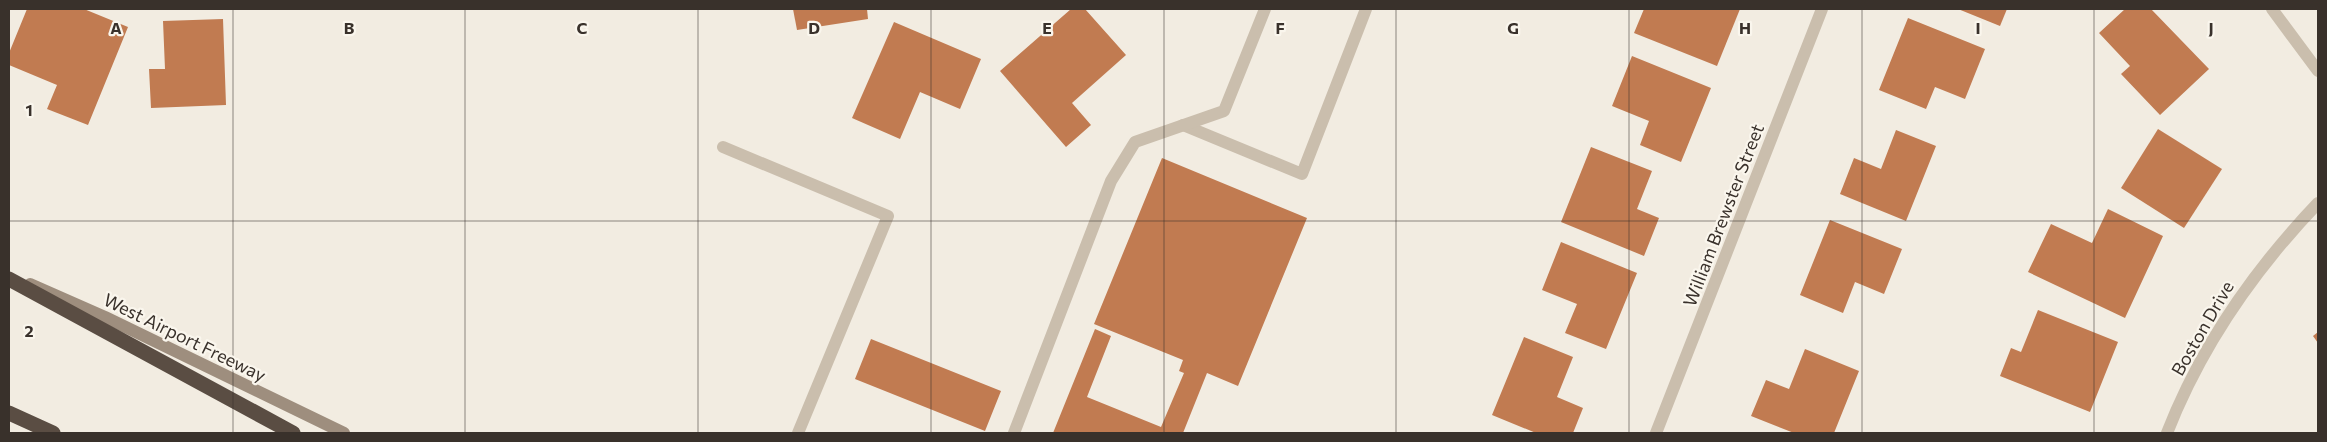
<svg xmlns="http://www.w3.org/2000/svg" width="2327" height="442" font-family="Commissioner,sans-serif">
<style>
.building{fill:#c17b51}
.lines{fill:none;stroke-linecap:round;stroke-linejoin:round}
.service{stroke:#cabead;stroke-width:12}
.minor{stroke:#cabead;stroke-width:12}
.secondary{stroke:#9e8e7e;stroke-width:12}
.motorway{stroke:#5a4d43;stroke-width:15}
.grid{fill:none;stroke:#39312b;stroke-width:1;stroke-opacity:0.55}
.labels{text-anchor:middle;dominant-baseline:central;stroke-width:4.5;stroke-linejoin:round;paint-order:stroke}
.street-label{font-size:18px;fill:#39312b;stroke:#faf6ed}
.grid-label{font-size:16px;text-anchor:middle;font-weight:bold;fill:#39312b;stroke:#faf6ed;stroke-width:4.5;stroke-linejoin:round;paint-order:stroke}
</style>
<rect width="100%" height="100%" fill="#f2ece1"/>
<g class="building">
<path d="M27,9H84L128,27L88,125L47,109L57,85L9,65V53Z"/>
<path d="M793,9H867L868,19L797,30Z"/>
<path d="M1071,9H1085L1126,55L1072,103L1091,125L1066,147L1000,71Z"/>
<path d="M1644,9H1740L1717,66L1634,33Z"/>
<path d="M1958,9H2007L2000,26Z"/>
<path d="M2125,9H2151L2209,69L2160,115L2121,74L2130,66L2099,33Z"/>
<path d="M1908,18L1985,49L1965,99L1935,87L1926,109L1879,90Z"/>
<path d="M223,19L226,105L151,108L149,69H165L163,21Z"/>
<path d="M894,22L981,59L960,109L920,92L900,139L852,118Z"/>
<path d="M1632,56L1711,88L1681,162L1640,145L1649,121L1612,106Z"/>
<path d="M2158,129L2222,169L2184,228L2121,188Z"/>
<path d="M1896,130L1936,146L1906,221L1840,194L1854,158L1881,169Z"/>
<path d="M1591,147L1652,171L1637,209L1659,218L1644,256L1561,222Z"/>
<path d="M1162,158L1307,218L1238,386L1207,373L1183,433H1053L1095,329L1111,336L1087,397L1161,427L1184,373L1179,371L1183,360L1094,324Z"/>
<path d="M2108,209L2163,236L2125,318L2028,272L2051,224L2092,243Z"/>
<path d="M1830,220L1902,249L1884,294L1855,282L1843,313L1800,295Z"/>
<path d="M1561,242L1637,273L1606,349L1565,333L1577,304L1542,290Z"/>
<path d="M2038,310L2118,342L2090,412L2000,376L2011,348L2021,352Z"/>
<path d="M2318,332V343L2313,336Z"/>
<path d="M1524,337L1573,357L1557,397L1583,408L1573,433H1536L1492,415Z"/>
<path d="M871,339L1001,391L985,431L855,379Z"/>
<path d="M1805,349L1859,371L1834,433H1794L1751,416L1766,380L1789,389Z"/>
</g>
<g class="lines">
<g class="service">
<path d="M1183,125L1302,174L1366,9"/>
<path d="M723,147L888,216L798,433"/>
<path d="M1014,433L1111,181L1135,142L1224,111L1265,9"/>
</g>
<g class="minor">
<path d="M2272,9L2318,71"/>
<path d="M1656,433L1822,9"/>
<path d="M2167,433C2201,346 2254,270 2318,203"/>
</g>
<path class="secondary" d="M30,284L105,317L344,433"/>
<g class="motorway">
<path d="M9,279L293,433"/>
<path d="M9,413L53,433"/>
</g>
</g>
<path class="grid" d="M233,9V433M465,9V433M698,9V433M931,9V433M1164,9V433M1396,9V433M1629,9V433M1862,9V433M2094,9V433M9,221H2318"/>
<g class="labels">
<g class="street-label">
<text transform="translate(1723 215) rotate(-69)">William Brewster Street</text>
<text transform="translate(2202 328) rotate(-60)">Boston Drive</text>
<text transform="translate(185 337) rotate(26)">West Airport Freeway</text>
</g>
</g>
<g class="grid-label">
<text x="116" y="34">A</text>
<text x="349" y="34">B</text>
<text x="582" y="34">C</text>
<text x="814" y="34">D</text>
<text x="1047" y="34">E</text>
<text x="1280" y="34">F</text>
<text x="1513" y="34">G</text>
<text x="1745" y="34">H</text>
<text x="1978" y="34">I</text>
<text x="2211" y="34">J</text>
<text x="29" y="116">1</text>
<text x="29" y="337">2</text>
</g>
<rect width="2327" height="442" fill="none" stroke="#39312b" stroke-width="20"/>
</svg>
